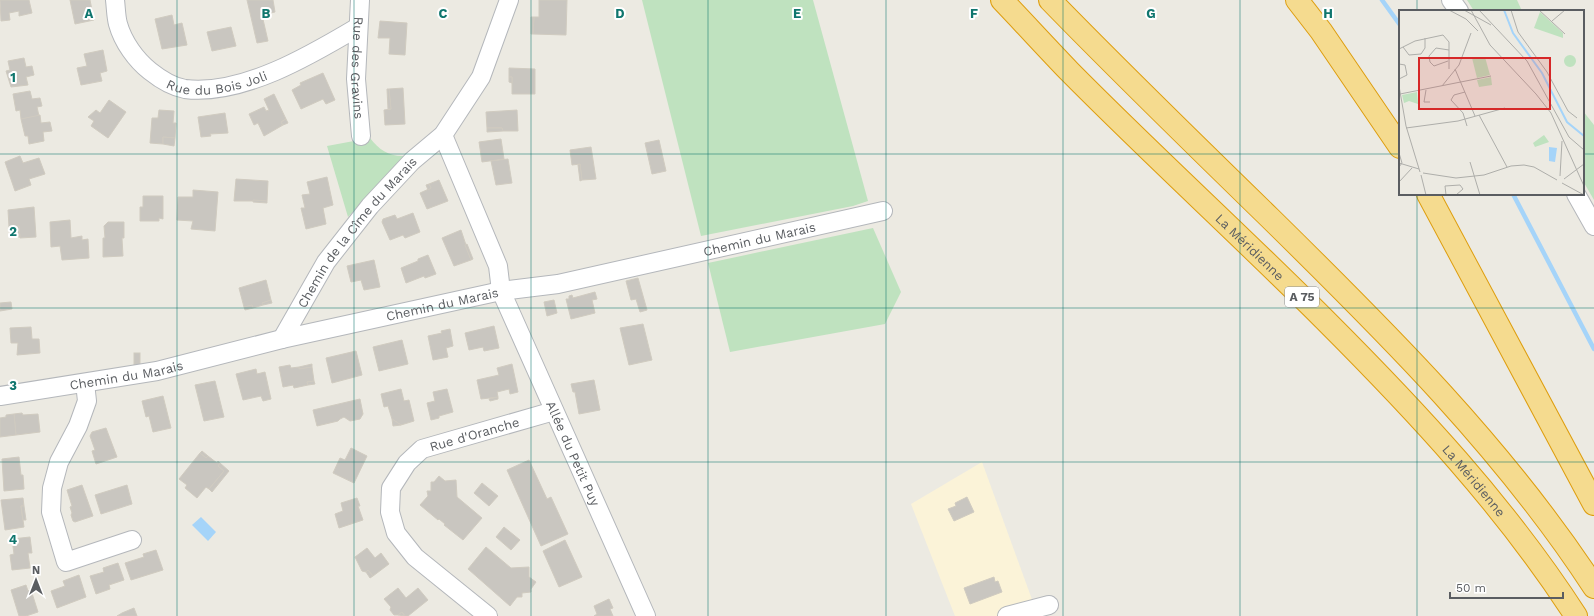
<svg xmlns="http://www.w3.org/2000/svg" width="1594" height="616" font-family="'Work Sans',sans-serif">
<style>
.commercial{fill:#fbf3d8}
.green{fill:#bfe2bf}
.water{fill:#a5d4f9}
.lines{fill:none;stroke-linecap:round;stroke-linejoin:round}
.stream{stroke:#a5d4f9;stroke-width:4.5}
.building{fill:#c9c6c0;stroke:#d0cbc0}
.street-casing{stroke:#b4b7bb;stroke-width:20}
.highway-casing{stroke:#de9e0f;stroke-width:24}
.street{stroke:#fff;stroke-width:18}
.highway{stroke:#f5db8f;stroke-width:22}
.grid{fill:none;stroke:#0f766e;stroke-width:1;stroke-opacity:0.55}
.labels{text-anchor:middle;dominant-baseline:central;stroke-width:4;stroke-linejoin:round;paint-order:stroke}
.shield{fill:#fff;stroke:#8c8e90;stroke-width:1}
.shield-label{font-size:12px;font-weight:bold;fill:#5a5d61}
.street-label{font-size:13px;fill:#5a5d61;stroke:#fff}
.inset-river{fill:none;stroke:#a5d4f9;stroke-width:2}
.inset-road{fill:none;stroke:#aeaeaa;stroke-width:1}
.view{fill:#d62828;fill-opacity:0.15;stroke:#d62828;stroke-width:2}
.inset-edge{fill:none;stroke:#5a5d61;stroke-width:2}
.grid-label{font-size:13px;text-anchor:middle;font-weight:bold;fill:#0f766e;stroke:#fff;stroke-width:4;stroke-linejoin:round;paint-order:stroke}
</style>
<rect width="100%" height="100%" fill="#eceae2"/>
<path class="commercial" d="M982,462L1038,616H955L911,504Z"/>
<g class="green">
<path d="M642,0H813L868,201L853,206L701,236Z"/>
<path d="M1467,0H1517L1522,11H1474Z"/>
<path d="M1583,111L1594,125V200L1583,181Z"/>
<path d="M370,138C379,150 390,157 405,156L348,217L327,146Z"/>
<path d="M873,228L901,292L885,324L730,352L708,263Z"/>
</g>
<path class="water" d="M201,517L216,532L208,541L192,525Z"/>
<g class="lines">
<g class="stream">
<path d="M1382,0L1400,25"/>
<path d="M1513,194L1594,349"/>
</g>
</g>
<g class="building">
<path d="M0,0H29L32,13L19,16V11L9,13L10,20L1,21Z"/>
<path d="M70,0H90L94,20L75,24Z"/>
<path d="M247,0H273L275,12L262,15L268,41L257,43Z"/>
<path d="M539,0H567L566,35L533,34L534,17H539Z"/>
<path d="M172,15L174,25L182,23L187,45L162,49L155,19Z"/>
<path d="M531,17H534L533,34H531Z"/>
<path d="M380,21L407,23L405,55L389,54L390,38H378Z"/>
<path d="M231,27L236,46L212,51L207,32Z"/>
<path d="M103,50L107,71L100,73L102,81L81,85L77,68L87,66L84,54Z"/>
<path d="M24,58L26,67L32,66L34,75L26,77L28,85L11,87L6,71L10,70L8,61Z"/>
<path d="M509,68L535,69V94H512V77H509Z"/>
<path d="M323,73L335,100L326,104L323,99L301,109L292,90L301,85L300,83Z"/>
<path d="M509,77H512V83L509,82Z"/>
<path d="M403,88L405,124L385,125L384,110L391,109L389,89Z"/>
<path d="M387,89H389L391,109H388Z"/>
<path d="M30,91L32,99L40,98L42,106L37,107L39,116L21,119L20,110L16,111L13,94Z"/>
<path d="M274,94L286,119L281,122L283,125L264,136L258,123L254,125L249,114L264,107L266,111L269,110L264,99Z"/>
<path d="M109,100L126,112L108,138L91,126L94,121L88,117L96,110L100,113Z"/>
<path d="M159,110L174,111L173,123H176L175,138L163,137V144L150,143L152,118H158Z"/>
<path d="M517,110L518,131H503L502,128H487L486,112Z"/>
<path d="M225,113L228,133L210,134L211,136L201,137L198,117Z"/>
<path d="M40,115L41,123L50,122L52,131L43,132L44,141L29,144L28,136H25L21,119Z"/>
<path d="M286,119L288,123L283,125L281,122Z"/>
<path d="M487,128H502L503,131L487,132Z"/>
<path d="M163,137L175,138L174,146L163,144Z"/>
<path d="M501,139L504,159L482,162L479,142Z"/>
<path d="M659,140L666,171L652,174L645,143Z"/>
<path d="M591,147L596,179L582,180L580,164L572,165L570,150Z"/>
<path d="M20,156L23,163L39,158L45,174L29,179L31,185L15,191L5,162Z"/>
<path d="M508,159L512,183L496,185L491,161Z"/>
<path d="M580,164L582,180L580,181L578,165Z"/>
<path d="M327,177L333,205L323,208L326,224L306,229L301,208H305L302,195L310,194L307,182Z"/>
<path d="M236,179L268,181L267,201H234Z"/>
<path d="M439,180L448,201L427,209L420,193L431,188L429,184Z"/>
<path d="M429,184L431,188L428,190L426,185Z"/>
<path d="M193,190L218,192L215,231L191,229L193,221L177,220L178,197H193Z"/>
<path d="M143,196H163V219L159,218V221H140V207H143Z"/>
<path d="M253,200L267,201V203L253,202Z"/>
<path d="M34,207L36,237L20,238L19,226L9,227L8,210Z"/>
<path d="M413,213L420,232L405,238L403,235L390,240L382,222L383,219L395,215L397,219Z"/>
<path d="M70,220L71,238L82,236V240L88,239L89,258L62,260L60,246L51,247L50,222Z"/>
<path d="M108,222H124V238H122L123,256L103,257V238H105L104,226Z"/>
<path d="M19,226L20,237H10L9,227Z"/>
<path d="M461,230L471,260L454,266L442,238Z"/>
<path d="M467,244L473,259L471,260L465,245Z"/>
<path d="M428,255L436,274L425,278L424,276L406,283L401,268L418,261V259Z"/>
<path d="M374,260L380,287L364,290L361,280L351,282L347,266Z"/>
<path d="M638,278L647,310L640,312L636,299L631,300L626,281Z"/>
<path d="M266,280L271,300L262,303L263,305L253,308L252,305L244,307L239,288Z"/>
<path d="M595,292L597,299L592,300L595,313L571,319L566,299H569V296L572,295L573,298Z"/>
<path d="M271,300L272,303L263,305L262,303Z"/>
<path d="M554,300L557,313L547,316L544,302Z"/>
<path d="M11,302L12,309L0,311V303Z"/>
<path d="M252,305L253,308L245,310L244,307Z"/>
<path d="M643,324L652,360L629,365L620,328Z"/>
<path d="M494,326L499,348L484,351L483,347L469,350L465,333Z"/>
<path d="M31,327L32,339H39L40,353L17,355L18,343H11L10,328Z"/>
<path d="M450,329L453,346L446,348L448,357L433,360L428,336L442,333L441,331Z"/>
<path d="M402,340L408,364L379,371L373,347Z"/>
<path d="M356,351L362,375L332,383L326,358Z"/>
<rect x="134" y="353" width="6" height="12"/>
<path d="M312,364V367L299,369V367Z"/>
<path d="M512,364L518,392L510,394L509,389L497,392L498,397L481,399L477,380L499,375L497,368Z"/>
<path d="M290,365L291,368L299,367V369L312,367L314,381L307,382L308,385L294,388L293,385L283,387L279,367Z"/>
<path d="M256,369L257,374L265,372L271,399L263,401L261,396L243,400L236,374Z"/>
<path d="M594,380L600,410L579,414L575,392H573L571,384Z"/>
<path d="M215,381L224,417L204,421L195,385Z"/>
<path d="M314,381L315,384L308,385L307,382Z"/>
<path d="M401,389L404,401L409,400L414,421L401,425L392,419L388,406L384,407L381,394Z"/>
<path d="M447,389L453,412L439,416V418L431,420L427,403L435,401L433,392Z"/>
<path d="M163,396L171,428L153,432L149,416L146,417L142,401Z"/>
<path d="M498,397V399L490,401L489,399Z"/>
<path d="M360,399L363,414L360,419L350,421L344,417L340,419L338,421L317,426L313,410Z"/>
<path d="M22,413L23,415L38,414L40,432L16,435L14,414Z"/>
<path d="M14,414L16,435L0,437V418L6,417V415Z"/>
<path d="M392,419L401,425L393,426Z"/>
<path d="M106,428L117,457L96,464L92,451L95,450L90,436L92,432Z"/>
<path d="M351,448L367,456L354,483L333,473L340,458L345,460Z"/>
<path d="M202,451L208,456L206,458L200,453Z"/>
<path d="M200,453L206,458L208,456L217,463L218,461L220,463L218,466L224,471L209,489L206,487L197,498L185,488L187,485L179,479Z"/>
<path d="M19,457L21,475H23L24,489L4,491L2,459Z"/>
<path d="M529,460L547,499L551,497L568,534L541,546L507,470Z"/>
<path d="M220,463L229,471L212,492L209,489L224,471L218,466Z"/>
<path d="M439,476L445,481L456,480L457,497L482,518L463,540L444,525L445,524L439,519L438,520L420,505L428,496L427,491H431V482H434Z"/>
<path d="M482,483L498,496L489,506L474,493Z"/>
<path d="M82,485L93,516L75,522L73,521L71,515L72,513L70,507L72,506L67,490Z"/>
<path d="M127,485L132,504L101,514L95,495Z"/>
<path d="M967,497L974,512L954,521L948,509L956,506L955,503Z"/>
<path d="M23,498L24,506H21L24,527L5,530L1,500Z"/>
<path d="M357,498L360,506H358L363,520L339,528L335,514L343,511L341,503Z"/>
<path d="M21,506H24L26,520H23Z"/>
<path d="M504,527L520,540L511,550L496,537Z"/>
<path d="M30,537L32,553H28L30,568L12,570L10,555L14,554L12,539Z"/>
<path d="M565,540L582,577L559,587L543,551Z"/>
<path d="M486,547L511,568L529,567V577L536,582L531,589V592L522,593V597H517L510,606L468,569Z"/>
<path d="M367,548L375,558L381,553L389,564L373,576L368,570L366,572L362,571L355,557Z"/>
<path d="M156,550L163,570L131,580L125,563L144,557L143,554Z"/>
<path d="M118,563L124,580L109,585L110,589L96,594L90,576L104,572L103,568Z"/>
<path d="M368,570L373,576L370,578L366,572Z"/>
<path d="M79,575L86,597L57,608L51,591L65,586L63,581Z"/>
<path d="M994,577L995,582L998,581L1002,592L970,604L964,588Z"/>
<path d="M26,585L28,591L31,590L38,612L26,616H19L11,590Z"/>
<path d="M398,588L406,598L418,588L428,600L408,616H405L402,612L398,615H394L390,610L391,607L384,599Z"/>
<path d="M609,599L613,608L610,609L613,616H594L597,614L594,606Z"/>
<path d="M134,608L137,616H117L122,613Z"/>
<path d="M402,612L405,616L398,615Z"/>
</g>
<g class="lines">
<g class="street-casing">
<g id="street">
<path id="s1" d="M115,0C116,8 116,17 118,24C123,42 136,60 150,71C160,79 173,87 185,89C242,96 311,55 358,27"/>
<path id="s2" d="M360,0L356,79L361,136"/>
<path d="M1451,0L1459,11"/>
<path id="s3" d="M443,135L498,266L501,291L646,616"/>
<path d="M1576,194L1594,226"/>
<path id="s4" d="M282,339L326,262L370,206L412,161L443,135L481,77L509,0"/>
<path d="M85,383L87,401L78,426L59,462L52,488L51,512L66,562L132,540"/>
<path id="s5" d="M0,396L157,371L282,339L501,291L558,284L883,211"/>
<path id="s6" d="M488,616L415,557L396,533L390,512L391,488L407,463L422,449L554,411"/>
<path d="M1007,616L1049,605"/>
</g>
</g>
<g class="highway-casing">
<g id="highway">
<path id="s7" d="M1002,0C1024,23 1046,47 1069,71C1152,155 1240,235 1324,319C1416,411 1505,506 1576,616"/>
<path d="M1050,0C1122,74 1196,146 1270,218C1387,333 1504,449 1594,587"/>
<path d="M1297,0L1321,31L1400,147"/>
<path d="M1428,194L1594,504"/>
</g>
</g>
<use href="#street" class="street"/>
<use href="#highway" class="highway"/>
</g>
<path class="grid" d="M177,0V616M354,0V616M531,0V616M708,0V616M886,0V616M1063,0V616M1240,0V616M1417,0V11M0,154H1400M1583,154H1594M1417,194V616M0,308H1594M0,462H1594"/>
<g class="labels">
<rect class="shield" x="1285" y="287" width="34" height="20" rx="3"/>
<g class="shield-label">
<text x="1302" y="297">A 75</text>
</g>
<g class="street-label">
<text stroke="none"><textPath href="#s2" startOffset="68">Rue des Gravins</textPath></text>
<text stroke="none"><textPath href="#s1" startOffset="154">Rue du Bois Joli</textPath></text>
<text stroke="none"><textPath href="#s4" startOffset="131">Chemin de la Cîme du Marais</textPath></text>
<text stroke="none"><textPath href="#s5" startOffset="776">Chemin du Marais</textPath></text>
<text stroke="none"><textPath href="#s7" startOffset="350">La Méridienne</textPath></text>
<text stroke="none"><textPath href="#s5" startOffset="452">Chemin du Marais</textPath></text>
<text stroke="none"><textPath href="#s5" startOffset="128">Chemin du Marais</textPath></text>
<text stroke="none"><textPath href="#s6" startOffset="275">Rue d'Oranche</textPath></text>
<text stroke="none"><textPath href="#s3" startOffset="345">Allée du Petit Puy</textPath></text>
<text stroke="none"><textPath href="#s7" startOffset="674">La Méridienne</textPath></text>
</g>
</g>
<g transform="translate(1399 10)">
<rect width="185" height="185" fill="#eceae2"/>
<path d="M141,2L164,23V28L135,18ZM165 51a6 6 0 1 1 12 0a6 6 0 1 1-12 0ZM86,47L91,65L78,68L73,48ZM92,67L93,75L80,77L78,70ZM18,82L19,94L10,91L5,93L3,85ZM145,125L150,132L136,137L134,133Z" fill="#bfe2bf"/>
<path d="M150,137L158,138L156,152L150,151Z" fill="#a5d4f9"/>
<path class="inset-river" d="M105,0L114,23L143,63L168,112L185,126"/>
<path class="inset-road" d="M50,0L67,9L79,21M65,0L92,15M72,0L91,35L137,84L152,103L185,176M80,0L128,51L170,127L185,140M112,0L119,22L148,62L169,101L178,108M140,0L166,24M153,11L166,0M4,37L10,45L22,44L26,38V28M0,39L16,31L44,25L50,32V59M49,51L35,56L31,52L30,46L37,38L50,40M0,54L6,55L8,65L0,69M56,59L76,106M0,76L7,116L21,162M43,76L60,55L72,23M27,80L25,92H31M66,82L55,85L52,90L64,103L68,116M1,84L92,66M80,105L108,157M7,118L59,111L106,98M0,143L3,153L0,157M71,152L81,185M0,153L20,159M24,163L57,168L85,165L112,156L125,155L135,157L158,170M22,165L27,185M161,166L163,131M165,169L185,154M0,172L13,158M163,173L185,185M47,185L46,176L61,175L64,179L57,185"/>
<path class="view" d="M20,48H151V99H20Z"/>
<rect width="185" height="185" class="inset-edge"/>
</g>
<g class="grid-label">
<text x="89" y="18">A</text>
<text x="266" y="18">B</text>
<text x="443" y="18">C</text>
<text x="620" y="18">D</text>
<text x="797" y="18">E</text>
<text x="974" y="18">F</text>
<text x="1151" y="18">G</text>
<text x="1328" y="18">H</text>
<text x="13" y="82">1</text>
<text x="13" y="236">2</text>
<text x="13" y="390">3</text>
<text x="13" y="544">4</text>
</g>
<g transform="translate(36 580)" stroke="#ffffff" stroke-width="3" paint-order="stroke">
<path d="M0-3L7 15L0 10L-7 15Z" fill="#5a5d61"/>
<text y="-6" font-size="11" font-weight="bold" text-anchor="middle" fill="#5a5d61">N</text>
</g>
<path d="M1450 592v6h113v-6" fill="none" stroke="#5a5d61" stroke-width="2"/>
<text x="1456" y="592" font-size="12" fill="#5a5d61" stroke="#ffffff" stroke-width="3" paint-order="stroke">50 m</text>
</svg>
